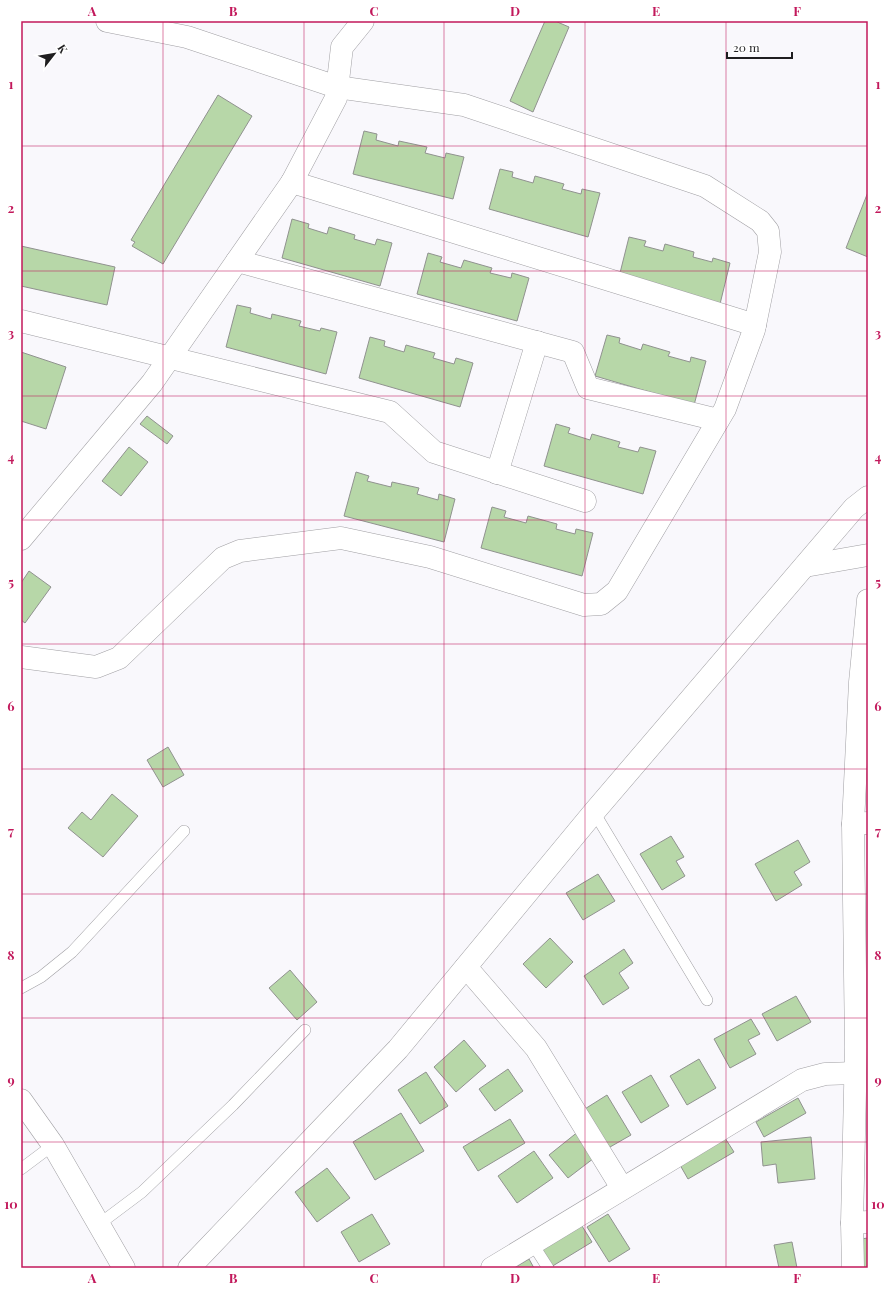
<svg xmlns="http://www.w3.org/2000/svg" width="889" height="1289" font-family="'Playfair Display',serif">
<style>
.building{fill:#b7d7a8;stroke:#90928f}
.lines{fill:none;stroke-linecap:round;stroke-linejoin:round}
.service-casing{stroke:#a09fa3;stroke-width:12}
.minor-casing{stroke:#a09fa3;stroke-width:23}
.tertiary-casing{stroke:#a09fa3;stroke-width:23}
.secondary-casing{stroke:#a09fa3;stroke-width:23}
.service{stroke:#fff;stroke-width:11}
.minor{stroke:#fff;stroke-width:22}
.tertiary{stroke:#fff;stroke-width:22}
.secondary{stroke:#fff;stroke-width:22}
.grid{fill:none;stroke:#c2185b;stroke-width:1;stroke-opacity:0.55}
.neatline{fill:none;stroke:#c2185b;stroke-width:1.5}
.grid-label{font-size:13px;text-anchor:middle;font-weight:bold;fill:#c2185b}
</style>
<rect width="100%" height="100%" fill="#f9f8fc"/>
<g class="building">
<path d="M545,21H555L569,27L533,112L510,101Z"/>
<path d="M218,95L252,116L163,264L132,246L135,242L131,240Z"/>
<path d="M364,131L377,134L376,140L398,146L399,141L427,147L425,153L445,158L446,153L464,157L453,199L353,174Z"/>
<path d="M500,169L513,172L512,177L533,183L535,176L564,184L562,189L581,194L582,189L600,193L588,237L489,209Z"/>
<path d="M868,192V257L846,248Z"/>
<path d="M292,219L309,224L308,228L327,234L329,227L355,235L354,239L375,245L377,239L392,243L380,286L282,258Z"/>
<path d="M629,237L646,241L644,246L663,251L665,244L694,252L693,257L712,262L713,258L730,263L720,304L619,277Z"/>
<path d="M21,246L115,267L107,305L21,286Z"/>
<path d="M428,253L442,257L440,262L461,268L464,260L492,268L490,273L511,278L512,273L529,278L517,321L417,294Z"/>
<path d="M237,305L251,308L250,313L271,319L272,314L301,321L299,326L320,331L321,328L337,332L326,374L226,347Z"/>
<path d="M607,335L620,338L619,343L641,350L643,344L670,352L668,356L690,362L691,357L706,361L694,405L595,376Z"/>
<path d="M370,337L385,341L384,346L404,352L406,345L435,353L433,358L454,364L456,358L473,363L460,407L359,378Z"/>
<path d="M21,352L66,367L46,429L21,421Z"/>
<path d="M147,416L173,436L167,444L140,424Z"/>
<path d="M556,424L570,428L568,433L590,440L592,434L620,442L618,447L638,452L640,447L656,451L643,494L544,466Z"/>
<path d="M129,447L148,462L121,496L102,481Z"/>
<path d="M356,472L369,476L367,481L391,487L392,482L419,488L417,494L438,500L439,494L455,499L444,542L344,516Z"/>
<path d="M492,507L506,511L504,517L526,523L528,516L557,524L556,529L575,534L576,529L593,533L582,576L481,548Z"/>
<path d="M29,571L51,587L25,623L21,620V583Z"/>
<path d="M168,747L184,775L163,787L147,760Z"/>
<path d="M112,794L138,816L103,857L68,828L82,812L91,820Z"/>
<path d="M671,836L684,857L676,861L685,876L662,890L640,854Z"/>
<path d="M798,840L810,862L794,872L802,885L776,901L755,864Z"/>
<path d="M598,874L615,901L583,920L566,893Z"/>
<path d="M550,938L573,962L546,988L523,964Z"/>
<path d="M624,949L633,963L619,973L629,988L603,1005L584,976Z"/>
<path d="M290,970L317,1002L297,1020L269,988Z"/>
<path d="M796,996L811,1022L777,1041L762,1014Z"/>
<path d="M751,1019L760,1034L748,1040L756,1054L730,1068L714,1039Z"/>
<path d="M464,1040L486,1066L456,1092L434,1067Z"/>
<path d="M699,1059L716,1088L687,1105L670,1076Z"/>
<path d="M508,1069L523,1091L495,1111L479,1089Z"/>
<path d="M426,1072L448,1106L420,1124L398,1090Z"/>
<path d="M651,1075L669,1106L641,1123L622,1092Z"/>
<path d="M607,1095L631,1135L603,1151L580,1112Z"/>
<path d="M798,1098L806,1113L764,1137L756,1122Z"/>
<path d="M401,1113L424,1151L375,1180L353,1142Z"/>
<path d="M510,1119L525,1143L478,1171L463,1147Z"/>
<path d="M579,1131L598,1155L568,1178L549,1155Z"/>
<path d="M811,1137L815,1179L778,1183L776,1164L763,1166L761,1142Z"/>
<path d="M725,1138L734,1152L688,1179L680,1165Z"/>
<path d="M534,1151L553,1178L517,1203L498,1176Z"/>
<path d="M327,1168L350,1198L317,1222L295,1192Z"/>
<path d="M372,1214L390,1244L359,1262L341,1232Z"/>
<path d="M608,1214L630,1249L609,1262L587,1227Z"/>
<path d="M582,1226L592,1242L551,1267L541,1250Z"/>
<path d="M868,1238V1268H862L860,1239Z"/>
<path d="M792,1242L797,1268H779L774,1245Z"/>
<path d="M529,1259L534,1268H514Z"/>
</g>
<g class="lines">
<g class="service-casing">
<g id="service">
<path d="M594,812L707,1000"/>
<path d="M21,988L41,977L72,952L184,831"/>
<path d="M21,1169L53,1145"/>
<path d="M98,1225L142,1192L233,1105L305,1030"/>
<path d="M532,1243L548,1268"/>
</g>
</g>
<g class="minor-casing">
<g id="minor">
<path d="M292,182L755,325"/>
<path d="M237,261L573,352L588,388L718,420"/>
<path d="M21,321L390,412L434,452L585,501"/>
<path d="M497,473L537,342"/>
<path d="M805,566L868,555"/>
<path d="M21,657L96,667L119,658L223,558L240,551L341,538L430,557L584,605L601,604L617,591L725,409L754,330L770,252L768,231L760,221L705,186L464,105L337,87L187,37L107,21"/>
<path d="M853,824L868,823"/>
<path d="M466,967L536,1048L622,1188"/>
<path d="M852,1223L868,1222"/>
<path d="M189,1268L398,1049L594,812L854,508L868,497"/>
<path d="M492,1268L802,1080L825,1074L855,1073"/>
</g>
</g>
<g class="tertiary-casing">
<g id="tertiary">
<path d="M21,539L152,383L292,182L336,98L342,47L363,21"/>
<path d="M21,1100L53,1145L124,1268"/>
</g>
</g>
<g class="secondary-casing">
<path id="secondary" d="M853,1268L852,1223L856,1047L853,824L860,682L868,600"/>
</g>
<use href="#service" class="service"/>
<use href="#minor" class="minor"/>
<use href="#tertiary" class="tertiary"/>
<use href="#secondary" class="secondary"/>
</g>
<path class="grid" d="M163,21V1268M304,21V1268M444,21V1268M585,21V1268M726,21V1268M21,146H868M21,271H868M21,396H868M21,520H868M21,644H868M21,769H868M21,894H868M21,1018H868M21,1142H868"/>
<rect width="889" height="1289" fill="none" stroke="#ffffff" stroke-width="44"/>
<g transform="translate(54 54) rotate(59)" stroke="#ffffff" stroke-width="3" paint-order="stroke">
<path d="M0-3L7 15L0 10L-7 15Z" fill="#1f1e20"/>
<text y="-6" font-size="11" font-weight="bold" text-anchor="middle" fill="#1f1e20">K</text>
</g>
<path d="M727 52v6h65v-6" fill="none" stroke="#1f1e20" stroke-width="2"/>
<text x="733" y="52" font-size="12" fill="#1f1e20" stroke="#ffffff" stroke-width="3" paint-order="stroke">20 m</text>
<rect x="22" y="22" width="845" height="1245" class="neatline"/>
<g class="grid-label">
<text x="92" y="16">A</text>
<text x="233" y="16">B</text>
<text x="374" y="16">C</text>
<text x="515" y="16">D</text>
<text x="656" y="16">E</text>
<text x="797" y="16">F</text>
<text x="11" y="89">1</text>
<text x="878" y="89">1</text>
<text x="11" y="213">2</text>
<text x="878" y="213">2</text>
<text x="11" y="338">3</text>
<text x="878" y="338">3</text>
<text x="11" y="462">4</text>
<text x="878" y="462">4</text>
<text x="11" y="587">5</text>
<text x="878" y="587">5</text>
<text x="11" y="711">6</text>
<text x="878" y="711">6</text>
<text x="11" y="836">7</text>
<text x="878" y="836">7</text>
<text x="11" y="960">8</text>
<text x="878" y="960">8</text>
<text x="11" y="1085">9</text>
<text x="878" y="1085">9</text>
<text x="11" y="1209">10</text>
<text x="878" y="1209">10</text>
<text x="92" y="1283">A</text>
<text x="233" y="1283">B</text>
<text x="374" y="1283">C</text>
<text x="515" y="1283">D</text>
<text x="656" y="1283">E</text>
<text x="797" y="1283">F</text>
</g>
</svg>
